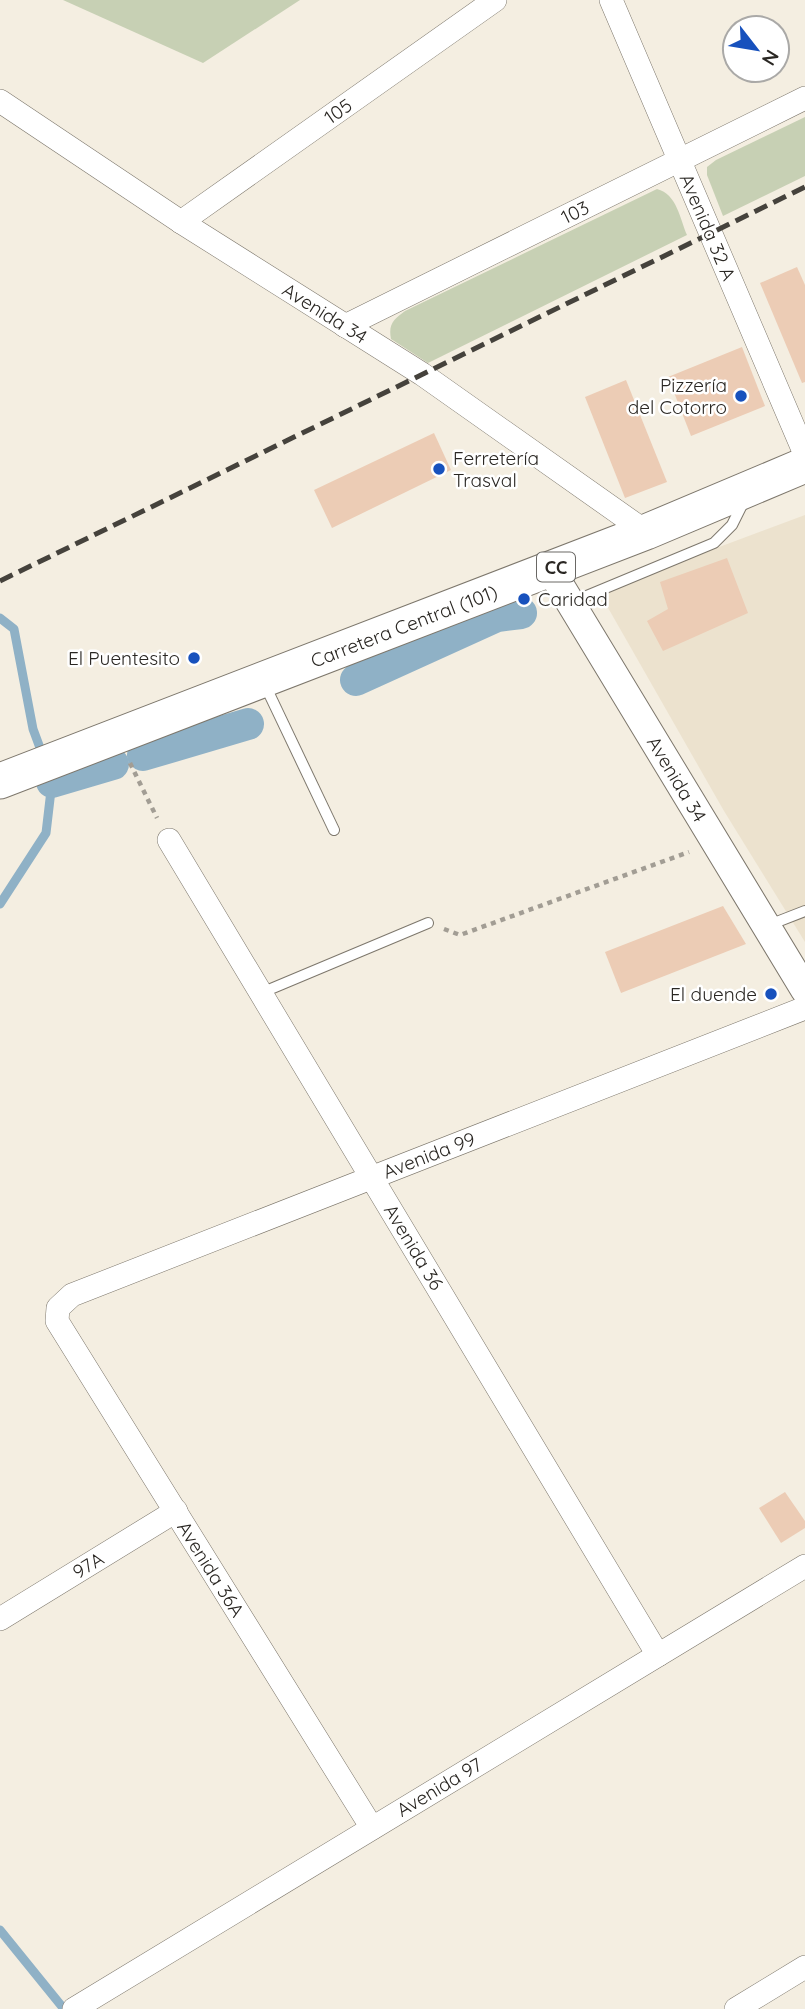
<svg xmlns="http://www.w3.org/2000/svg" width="805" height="2009" font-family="Quicksand,sans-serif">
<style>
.built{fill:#ece2ce}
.green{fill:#c7d0b4}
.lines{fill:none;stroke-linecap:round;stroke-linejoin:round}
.stream{stroke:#8fb1c6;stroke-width:9}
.canal{stroke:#8fb1c6;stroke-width:32}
.building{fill:#ecccb5}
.service-casing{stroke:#7d776c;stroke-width:12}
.minor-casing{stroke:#7d776c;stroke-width:24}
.tertiary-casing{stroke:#7d776c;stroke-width:30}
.primary-casing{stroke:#7d776c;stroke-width:37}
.path{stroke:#a29d94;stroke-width:4.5;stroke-dasharray:5 5;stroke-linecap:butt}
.service{stroke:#fff;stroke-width:10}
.minor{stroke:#fff;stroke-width:23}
.tertiary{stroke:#fff;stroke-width:28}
.primary{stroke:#fff;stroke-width:35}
.rail{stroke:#45423c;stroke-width:5;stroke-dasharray:14 7;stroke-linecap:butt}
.poi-dot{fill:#1751bd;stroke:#fff;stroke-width:2.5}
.labels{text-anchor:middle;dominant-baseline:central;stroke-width:5;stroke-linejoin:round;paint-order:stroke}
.shield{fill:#fff;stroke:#6a6865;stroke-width:2}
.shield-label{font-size:18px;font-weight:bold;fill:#2a2723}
.street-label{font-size:19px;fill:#2a2723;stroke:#fff}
.poi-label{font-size:19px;fill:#2a2723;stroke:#fff;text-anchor:end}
</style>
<rect width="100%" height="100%" fill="#f4eee1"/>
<path class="built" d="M805,515V942L724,811L599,592Z"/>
<g class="green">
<path d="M63,0H300L203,63Z"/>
<path d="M805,117V176L723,216L707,175V167L716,160Z"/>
<path d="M657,189C677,194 680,219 687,235L428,363L391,339C388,324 394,319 405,311Z"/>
</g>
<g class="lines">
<g class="stream">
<path d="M0,618L14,629L33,729L43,756"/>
<path d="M0,904L46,833L52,782L48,770"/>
<path d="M0,1930L64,2009"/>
</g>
<g class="canal">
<path d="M356,680L497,616L521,613"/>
<path d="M143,755L248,724"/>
<path d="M52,782L113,764"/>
</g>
</g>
<g class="building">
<path d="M797,267L805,285V382L802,383L760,283Z"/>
<path d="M742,347L765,406L691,436L668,377Z"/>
<path d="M626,380L667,482L625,498L585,397Z"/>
<path d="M434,433L451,470L332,528L314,490Z"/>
<path d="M727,558L748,613L663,651L647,621L668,609L660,582Z"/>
<path d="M723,906L746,944L621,993L605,952Z"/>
<path d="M785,1492L805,1521V1528L781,1543L759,1508Z"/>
</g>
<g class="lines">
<g class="service-casing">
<g id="service">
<path d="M572,602L714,543L732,525L745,499"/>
<path d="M264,683L334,830"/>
<path d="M769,925L805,911"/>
<path d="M261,993L428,923"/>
</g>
</g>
<g class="minor-casing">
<g id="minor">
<path d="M611,0L805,454"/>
<path d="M0,101L181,222L422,374L646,532"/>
<path d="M181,222L495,0"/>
<path d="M345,326L805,98"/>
<path d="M169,840L658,1655"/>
<path d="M0,1619L176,1511"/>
<path d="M372,1828L57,1321L58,1308L72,1295L805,1008"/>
<path d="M74,2009L805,1566"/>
<path d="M736,2009L805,1967"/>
</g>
</g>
<g class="tertiary-casing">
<path id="tertiary" d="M550,569L805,990"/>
</g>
<g class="primary-casing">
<path id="primary" d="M0,781L646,532L805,465"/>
</g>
<g class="path">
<path d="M130,763L157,818"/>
<path d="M444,929L460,935L689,852"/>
</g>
<use href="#service" class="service"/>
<use href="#minor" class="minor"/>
<use href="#tertiary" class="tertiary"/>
<use href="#primary" class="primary"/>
<path class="rail" d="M0,581L805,187"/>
</g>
<g class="poi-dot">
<circle cx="741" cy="396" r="7"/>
<circle cx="439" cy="469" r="7"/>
<circle cx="524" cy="599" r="7"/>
<circle cx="194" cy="658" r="7"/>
<circle cx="771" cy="994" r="7"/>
</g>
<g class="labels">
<rect class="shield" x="537" y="552.5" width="38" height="29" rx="5"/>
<g class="shield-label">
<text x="556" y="567">CC</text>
</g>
<g class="street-label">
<text transform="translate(338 111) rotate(-35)">105</text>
<text transform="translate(575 212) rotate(-26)">103</text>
<text transform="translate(708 227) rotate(67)">Avenida 32 A</text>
<text transform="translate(325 313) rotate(32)">Avenida 34</text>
<text transform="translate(404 626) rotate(-21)">Carretera Central (101)</text>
<text transform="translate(677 779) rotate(59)">Avenida 34</text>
<text transform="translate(429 1155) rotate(-21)">Avenida 99</text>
<text transform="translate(414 1247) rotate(59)">Avenida 36</text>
<text transform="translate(88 1565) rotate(-32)">97A</text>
<text transform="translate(211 1569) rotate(58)">Avenida 36A</text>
<text transform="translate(439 1787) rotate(-31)">Avenida 97</text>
</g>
<g class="poi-label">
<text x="727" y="385">Pizzería<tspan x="727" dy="22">del Cotorro</tspan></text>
<text x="453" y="458" text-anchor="start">Ferretería<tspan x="453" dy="22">Trasval</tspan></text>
<text x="538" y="599" text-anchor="start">Caridad</text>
<text x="180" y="658">El Puentesito</text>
<text x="757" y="994">El duende</text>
</g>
</g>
<g transform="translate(756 49) rotate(121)"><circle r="33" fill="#ffffff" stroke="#aaa9a7" stroke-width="2"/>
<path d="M0-5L12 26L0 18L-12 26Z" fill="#1751bd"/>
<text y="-10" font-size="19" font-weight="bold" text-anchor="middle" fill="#2a2723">N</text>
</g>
</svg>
